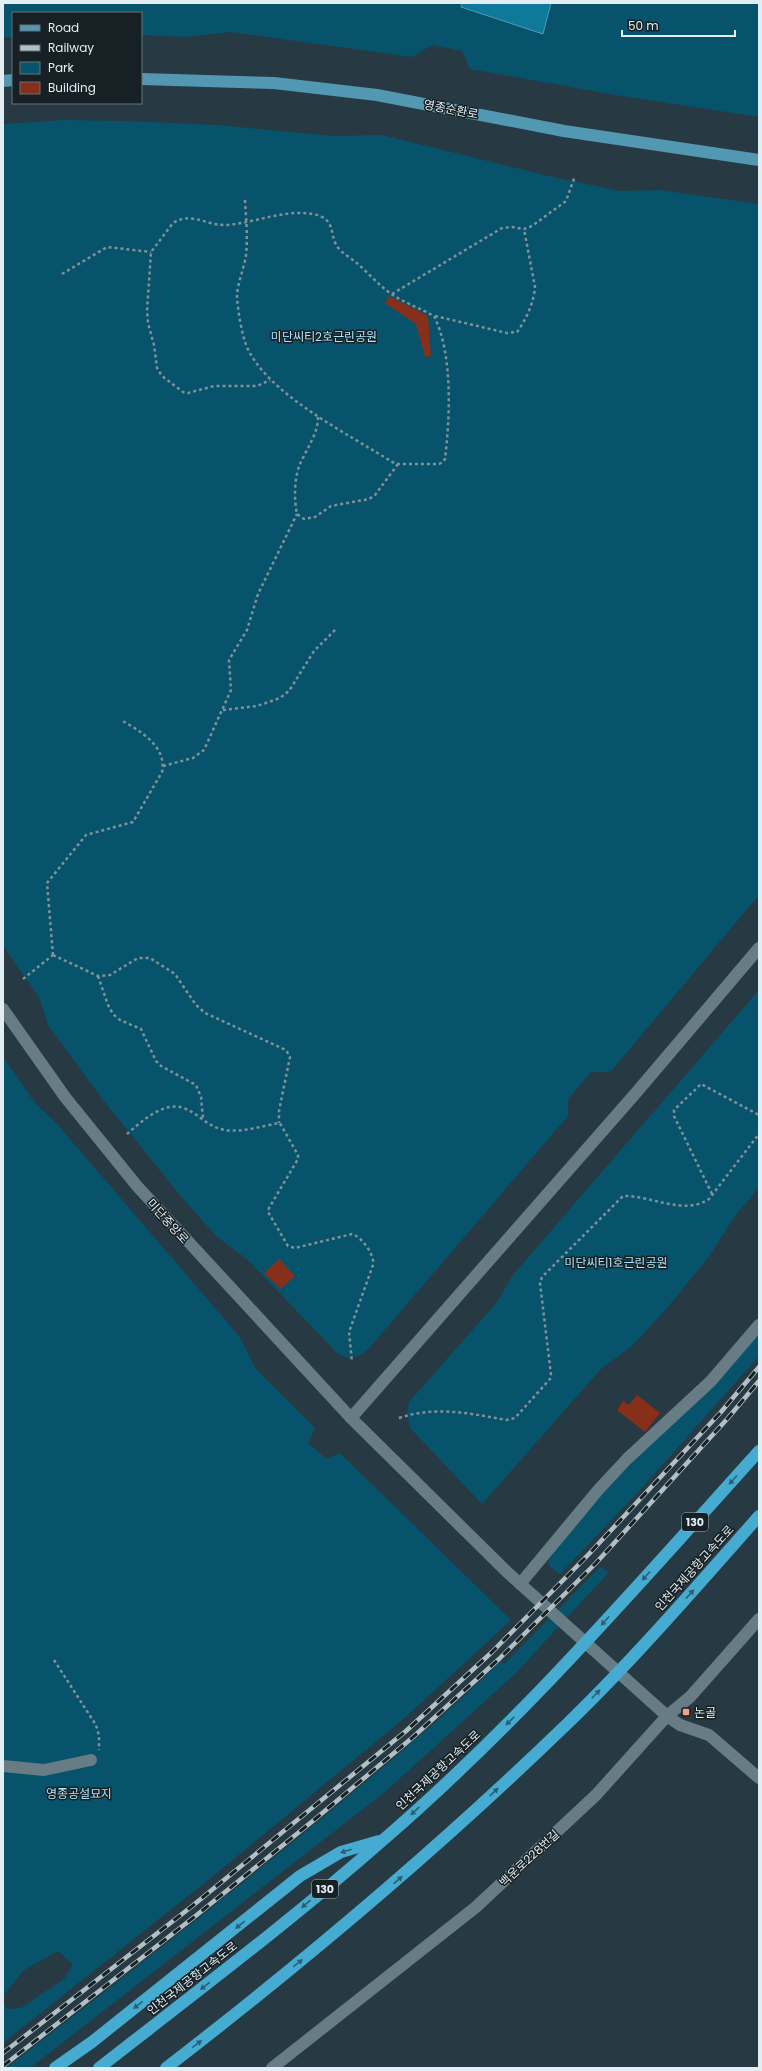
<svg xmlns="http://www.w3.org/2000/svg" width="762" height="2071" font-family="Poppins,'Noto Sans KR',sans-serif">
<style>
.green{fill:#06536b}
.water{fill:#0f799b;stroke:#4e9cb5}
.building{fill:#872f19}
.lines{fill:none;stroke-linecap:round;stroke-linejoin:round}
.path{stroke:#829198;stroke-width:2.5;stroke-dasharray:3 3;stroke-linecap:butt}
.minor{stroke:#677c85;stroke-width:12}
.major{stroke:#5398b3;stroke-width:12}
.highway{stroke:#46abd1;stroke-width:12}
.rail-casing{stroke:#b2c0c6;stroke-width:4.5}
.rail{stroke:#172024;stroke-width:3;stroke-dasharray:9;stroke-linecap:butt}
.oneway{fill:#2c5f72}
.poi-dot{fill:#f49e88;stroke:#172024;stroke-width:1.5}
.labels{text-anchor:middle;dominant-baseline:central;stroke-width:3;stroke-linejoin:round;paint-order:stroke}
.shield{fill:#172024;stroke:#a5b0b5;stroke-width:1}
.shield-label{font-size:11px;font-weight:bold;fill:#e2eef3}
.street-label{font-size:12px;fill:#e2eef3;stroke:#172024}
.park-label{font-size:12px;fill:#aee3f9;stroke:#172024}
.poi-label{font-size:12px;fill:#e2eef3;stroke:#172024;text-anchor:start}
</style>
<rect width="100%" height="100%" fill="#273a43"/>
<g class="green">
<path d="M3,3H462L461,7L544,34L551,3H759V117L615,95L470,69L462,51L432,45L412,57L230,32L185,37L141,35V13H13V37H3Z"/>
<path d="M63,120L127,121L218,125L333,136L382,135L544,175L620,191L660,190L759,204V895L612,1070L607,1072H591L568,1099V1116L371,1346C360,1358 351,1362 337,1353L248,1260L217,1237L183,1199L103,1100L48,1025L39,997L3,946V124Z"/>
<path d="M759,990V1187L735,1216L708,1258L667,1308L632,1346L601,1369L482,1504L410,1428L407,1412L409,1402L498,1301L512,1276Z"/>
<path d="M3,1057L35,1103L58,1125L239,1336L256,1369L315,1428L308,1443L327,1459L340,1453L511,1620L407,1716L217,1873L3,2043V2002L7,2009L21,2008L64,1979L73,1964L58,1951L24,1970L3,1996Z"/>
<path d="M759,1332V1356L640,1490L560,1574L549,1566L548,1558L593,1502Z"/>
<path d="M600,1567L609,1572L516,1673L385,1792L30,2068H6C114,1985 222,1901 327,1814C387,1764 446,1715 501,1661L504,1664Z"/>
</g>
<path class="water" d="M462,3H551L543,34L461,7Z"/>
<g class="building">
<path d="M389,296L428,316L431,356L425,357L416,324L385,303Z"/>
<path d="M279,1259L295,1276L281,1289L264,1273Z"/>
<path d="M637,1395L660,1413L645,1432L617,1410L623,1401L629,1405Z"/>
</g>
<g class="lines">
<g class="path">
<path d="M245,200C246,219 248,237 246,255C244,269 237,284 237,297C238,312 241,328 245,342C262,392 349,434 392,462L398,464H439L443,462L445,459C450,417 453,354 434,316C418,307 401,302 386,290C376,282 367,272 357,263C352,259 345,255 340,250C327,237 339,219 313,214C284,209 255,223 226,225C207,226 191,211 173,223L151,252L147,311L148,323L154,345L157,368L162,376L183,392L188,393L214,386H257L270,380"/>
<path d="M62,274L107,247L151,252"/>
<path d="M392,294L502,228L512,227L524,229L532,226L566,201L575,176"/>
<path d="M435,316L507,333L517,332C526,320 534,302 535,287L524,229"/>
<path d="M318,417C318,434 307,448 300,464C294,478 294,499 297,514L304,519L315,517L331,506L369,499L375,495L398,464"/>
<path d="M223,710L257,706L280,698L289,691L314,651L337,628"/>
<path d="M163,766L193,758L204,750L231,690L229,660L247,630L258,594L297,514"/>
<path d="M53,955L98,976L110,975L138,958H150L175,974L196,1005L205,1013L286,1050L290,1057L279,1111V1123"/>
<path d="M53,955L47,883L86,835L133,822L162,772C167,746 140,731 121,720"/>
<path d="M98,976L108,1005L113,1014L120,1020L141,1029L156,1061L161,1066L196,1085L201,1097L203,1119"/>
<path d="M23,979L53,955"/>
<path d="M127,1134C141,1122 165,1099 186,1109C198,1114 208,1126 221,1129C238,1134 262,1126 279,1123L281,1125L298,1155V1159L269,1208L268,1212L288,1246L295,1248L352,1234C362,1237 375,1255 373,1265L349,1332L352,1362"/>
<path d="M712,1194L674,1116V1110L701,1084L759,1115"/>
<path d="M399,1418C435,1406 469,1413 506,1420L515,1418L550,1379L551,1375L540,1283L542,1277L623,1196C650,1195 684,1216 709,1199L759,1134"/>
<path d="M54,1660L96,1725L99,1736V1750"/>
</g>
<g class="minor">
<path d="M3,1009L65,1097L137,1186L351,1418L507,1572L667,1716L680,1725L709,1735L759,1778"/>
<path d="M351,1418L635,1094L759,948"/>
<path d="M520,1584L599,1489L627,1459L711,1381L759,1325"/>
<path d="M3,1766L44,1770L91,1760"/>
<path d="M272,2068L476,1907L596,1795L667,1716L690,1697L759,1619"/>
</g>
<g class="major">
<path d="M141,79L274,83L377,95L564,131L759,160"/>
<path d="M3,81L13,80"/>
</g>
<g class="highway">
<path d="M55,2068L92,2042L300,1876L341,1852L379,1841"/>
<path d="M99,2068C195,1993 292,1920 383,1840C520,1722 638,1585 759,1451"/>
<path d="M166,2068C306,1960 441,1846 568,1723C635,1658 697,1586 759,1516"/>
</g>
<g class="rail-casing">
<g id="rail">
<path d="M3,2053L191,1907L406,1731L492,1652L588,1555L721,1412L759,1367"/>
<path d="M3,2066L198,1914L314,1820L412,1738L499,1659L596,1563L728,1418L759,1381"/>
</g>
</g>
<use href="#rail" class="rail"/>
</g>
<defs><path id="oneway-solid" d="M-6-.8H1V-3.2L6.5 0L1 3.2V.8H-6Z"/></defs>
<g class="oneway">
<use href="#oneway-solid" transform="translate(733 1480) rotate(132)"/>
<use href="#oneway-solid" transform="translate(646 1576) rotate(132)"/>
<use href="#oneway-solid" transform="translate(690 1594) rotate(-48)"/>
<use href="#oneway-solid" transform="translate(605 1621) rotate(132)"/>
<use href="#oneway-solid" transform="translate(596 1694) rotate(-46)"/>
<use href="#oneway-solid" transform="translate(510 1721) rotate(136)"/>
<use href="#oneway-solid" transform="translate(494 1792) rotate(-43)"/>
<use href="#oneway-solid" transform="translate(415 1811) rotate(137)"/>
<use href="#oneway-solid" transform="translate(346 1851) rotate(162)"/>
<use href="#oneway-solid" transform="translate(398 1880) rotate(-41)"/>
<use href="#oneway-solid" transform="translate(306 1904) rotate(140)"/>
<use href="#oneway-solid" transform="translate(240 1925) rotate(141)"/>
<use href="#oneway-solid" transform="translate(298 1963) rotate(-39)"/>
<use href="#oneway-solid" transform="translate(205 1986) rotate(142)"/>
<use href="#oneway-solid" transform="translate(138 2005) rotate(142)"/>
<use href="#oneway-solid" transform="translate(197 2044) rotate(-38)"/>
</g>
<rect class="poi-dot" x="682" y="1708" width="8" height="8" rx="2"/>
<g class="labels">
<g class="shield">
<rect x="682" y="1513" width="26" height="18" rx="3"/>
<rect x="312" y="1880" width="26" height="18" rx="3"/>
</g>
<g class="shield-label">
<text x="695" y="1522">130</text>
<text x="325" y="1889">130</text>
</g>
<g class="street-label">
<text transform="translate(451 109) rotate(11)">영종순환로</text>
<text transform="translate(168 1221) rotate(48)">미단중앙로</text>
<text transform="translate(694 1568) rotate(-48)">인천국제공항고속도로</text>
<text transform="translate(438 1770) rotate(-43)">인천국제공항고속도로</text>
<text transform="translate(529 1858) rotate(-43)">백운로228번길</text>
<text transform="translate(192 1978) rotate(-38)">인천국제공항고속도로</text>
</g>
<g class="park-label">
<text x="324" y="336">미단씨티2호근린공원</text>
<text x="616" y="1262">미단씨티1호근린공원</text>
<text x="79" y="1793">영종공설묘지</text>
</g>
<g class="poi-label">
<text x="694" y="1712">논골</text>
</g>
</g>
<rect width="762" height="2071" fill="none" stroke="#e2eef3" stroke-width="8"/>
<rect x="12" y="12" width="130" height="92" fill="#172024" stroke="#687277"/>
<rect x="20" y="25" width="20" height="6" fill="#5398b3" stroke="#687277"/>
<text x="48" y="32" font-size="12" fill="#e2eef3">Road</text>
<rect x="20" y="45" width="20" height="6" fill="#b2c0c6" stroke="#687277"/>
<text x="48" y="52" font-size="12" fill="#e2eef3">Railway</text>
<rect x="20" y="62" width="20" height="12" fill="#06536b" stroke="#687277"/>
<text x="48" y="72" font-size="12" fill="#e2eef3">Park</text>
<rect x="20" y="82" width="20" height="12" fill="#872f19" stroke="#687277"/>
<text x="48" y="92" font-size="12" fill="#e2eef3">Building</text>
<path d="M622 30v6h113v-6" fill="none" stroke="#e2eef3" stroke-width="2"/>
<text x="628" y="30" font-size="12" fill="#e2eef3" stroke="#172024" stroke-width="3" paint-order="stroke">50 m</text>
</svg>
